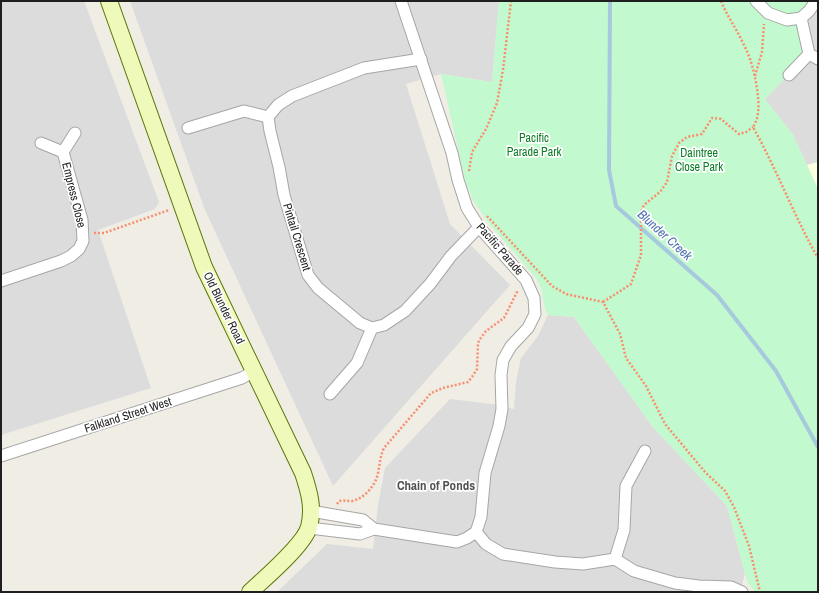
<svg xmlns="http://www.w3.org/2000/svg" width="819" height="593" font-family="'Archivo Narrow',sans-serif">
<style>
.residential{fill:#dddcdc}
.education{fill:#fbffdf}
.park{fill:#c3f9ce}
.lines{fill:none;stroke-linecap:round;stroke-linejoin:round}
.stream{stroke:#a6c9dd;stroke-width:4}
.street-casing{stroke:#a6a6a6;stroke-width:13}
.secondary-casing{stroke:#5b7606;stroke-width:18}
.path{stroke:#f98e6d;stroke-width:2.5;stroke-dasharray:2 2;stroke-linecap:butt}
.street{stroke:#fff;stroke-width:11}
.secondary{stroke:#eef9ba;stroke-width:16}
.labels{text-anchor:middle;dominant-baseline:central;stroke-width:3.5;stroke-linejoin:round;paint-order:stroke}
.park-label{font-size:12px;fill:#0c7d24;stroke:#fff}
.street-label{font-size:12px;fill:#1f1f1f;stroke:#fff}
.water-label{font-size:13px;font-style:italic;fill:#4b70ae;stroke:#fff}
.neighbourhood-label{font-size:13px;font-weight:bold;fill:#525252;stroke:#fff}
</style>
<rect width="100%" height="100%" fill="#f0ede5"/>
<g class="residential">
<path d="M1,1H84L159,202L155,209L98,230L151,388L1,435Z"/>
<path d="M130,1H499L492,82L441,74L406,84L450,224L510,285L333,486L205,210Z"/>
<path d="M818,1V162L807,165L793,135L765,99L809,54L801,18Z"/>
<path d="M548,315L574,317L652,426L727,506L745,574L740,592H277L327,544L373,549L378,505L385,468L450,399L492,404L514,409L516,382L521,358L538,336Z"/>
</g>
<path class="education" d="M818,162V189L807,165Z"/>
<path class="park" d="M499,1H816L801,18L809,54L765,99L793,135L818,189V592H755L748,583L745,574L727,506L652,426L574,317L548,315L545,309L541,288L536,278L491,226L474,202L466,184L441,74L492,82Z"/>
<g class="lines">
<path class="stream" d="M610,1L609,170L616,206L717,295L776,371L818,447"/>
<g class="street-casing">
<g id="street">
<path d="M756,1L768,13L787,20L801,18L809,11L816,1"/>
<path d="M809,54L818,59"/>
<path d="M421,59L364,68L292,96L278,105L268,117L270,131L279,167L284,195L308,275L318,288L360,323L372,328L384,325L405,311L430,284L451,256L479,227"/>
<path d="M789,75L809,54L801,18"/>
<path d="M188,128L244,111L268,117"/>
<path d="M41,143L63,152L75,133"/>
<path d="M1,281L61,261L71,256L79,249L83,241L82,220L63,152"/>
<path d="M330,394L357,363L372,328"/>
<path d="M1,456L242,378L254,371"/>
<path d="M311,511L363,520L374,529L457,542L467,538L476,532L481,517L485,473L499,426L502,409L501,375L503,360L511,346L528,328L535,314L534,298L526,280L479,227L467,208L458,180L452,153L401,1"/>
<path d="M309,528L360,534L374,529"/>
<path d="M476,532L486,544L503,554L555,562L583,564L615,559L634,571L675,583L699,586L731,587L742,592"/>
<path d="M615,559L624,530L626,486L645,451"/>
</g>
</g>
<g class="secondary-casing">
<path id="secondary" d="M109,1L204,267L303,473C309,491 314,508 309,527C304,545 265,578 250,592"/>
</g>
<g class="path">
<path d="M721,1C727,16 736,28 743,43C752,60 756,78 758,97C759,107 759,118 753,127C777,170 794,216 818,258"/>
<path d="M755,76L762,52L764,24"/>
<path d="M469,171L472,152L486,129L497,103L503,70L511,1"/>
<path d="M487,216L552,286L566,294L603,302L620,334L626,358L646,386L665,424L705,472L725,491L734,507L749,546L760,592"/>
<path d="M94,233H104L169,210"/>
<path d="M603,302L631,284L641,255V212L644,205L660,192L667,182L672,156L679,143L687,137L702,134L712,118L721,119L739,134L746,132L753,127"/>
<path d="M337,504L339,501C343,500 347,501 352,501C364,499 376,485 378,473C380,464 380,456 384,448L431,393L443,388L468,382L472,377L477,369L478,343L480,339L486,331L504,318L518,290"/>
</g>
<use href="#street" class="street"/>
<use href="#secondary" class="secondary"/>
</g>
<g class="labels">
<g class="park-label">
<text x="534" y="138">Pacific<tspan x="534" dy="14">Parade Park</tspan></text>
<text x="699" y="153">Daintree<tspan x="699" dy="14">Close Park</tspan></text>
</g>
<g class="street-label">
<text transform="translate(74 195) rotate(76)">Empress Close</text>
<text transform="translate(297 237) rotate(73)">Pintail Crescent</text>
<text transform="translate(500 249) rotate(49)">Pacific Parade</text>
<text transform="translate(224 308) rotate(64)">Old Blunder Road</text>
<text transform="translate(128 415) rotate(-18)">Falkland Street West</text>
</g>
<g class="water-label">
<text transform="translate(665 235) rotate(42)">Blunder Creek</text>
</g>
<g class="neighbourhood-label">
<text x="436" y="485">Chain of Ponds</text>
</g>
</g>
<rect width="819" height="593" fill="none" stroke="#1f1f1f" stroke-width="4"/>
</svg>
